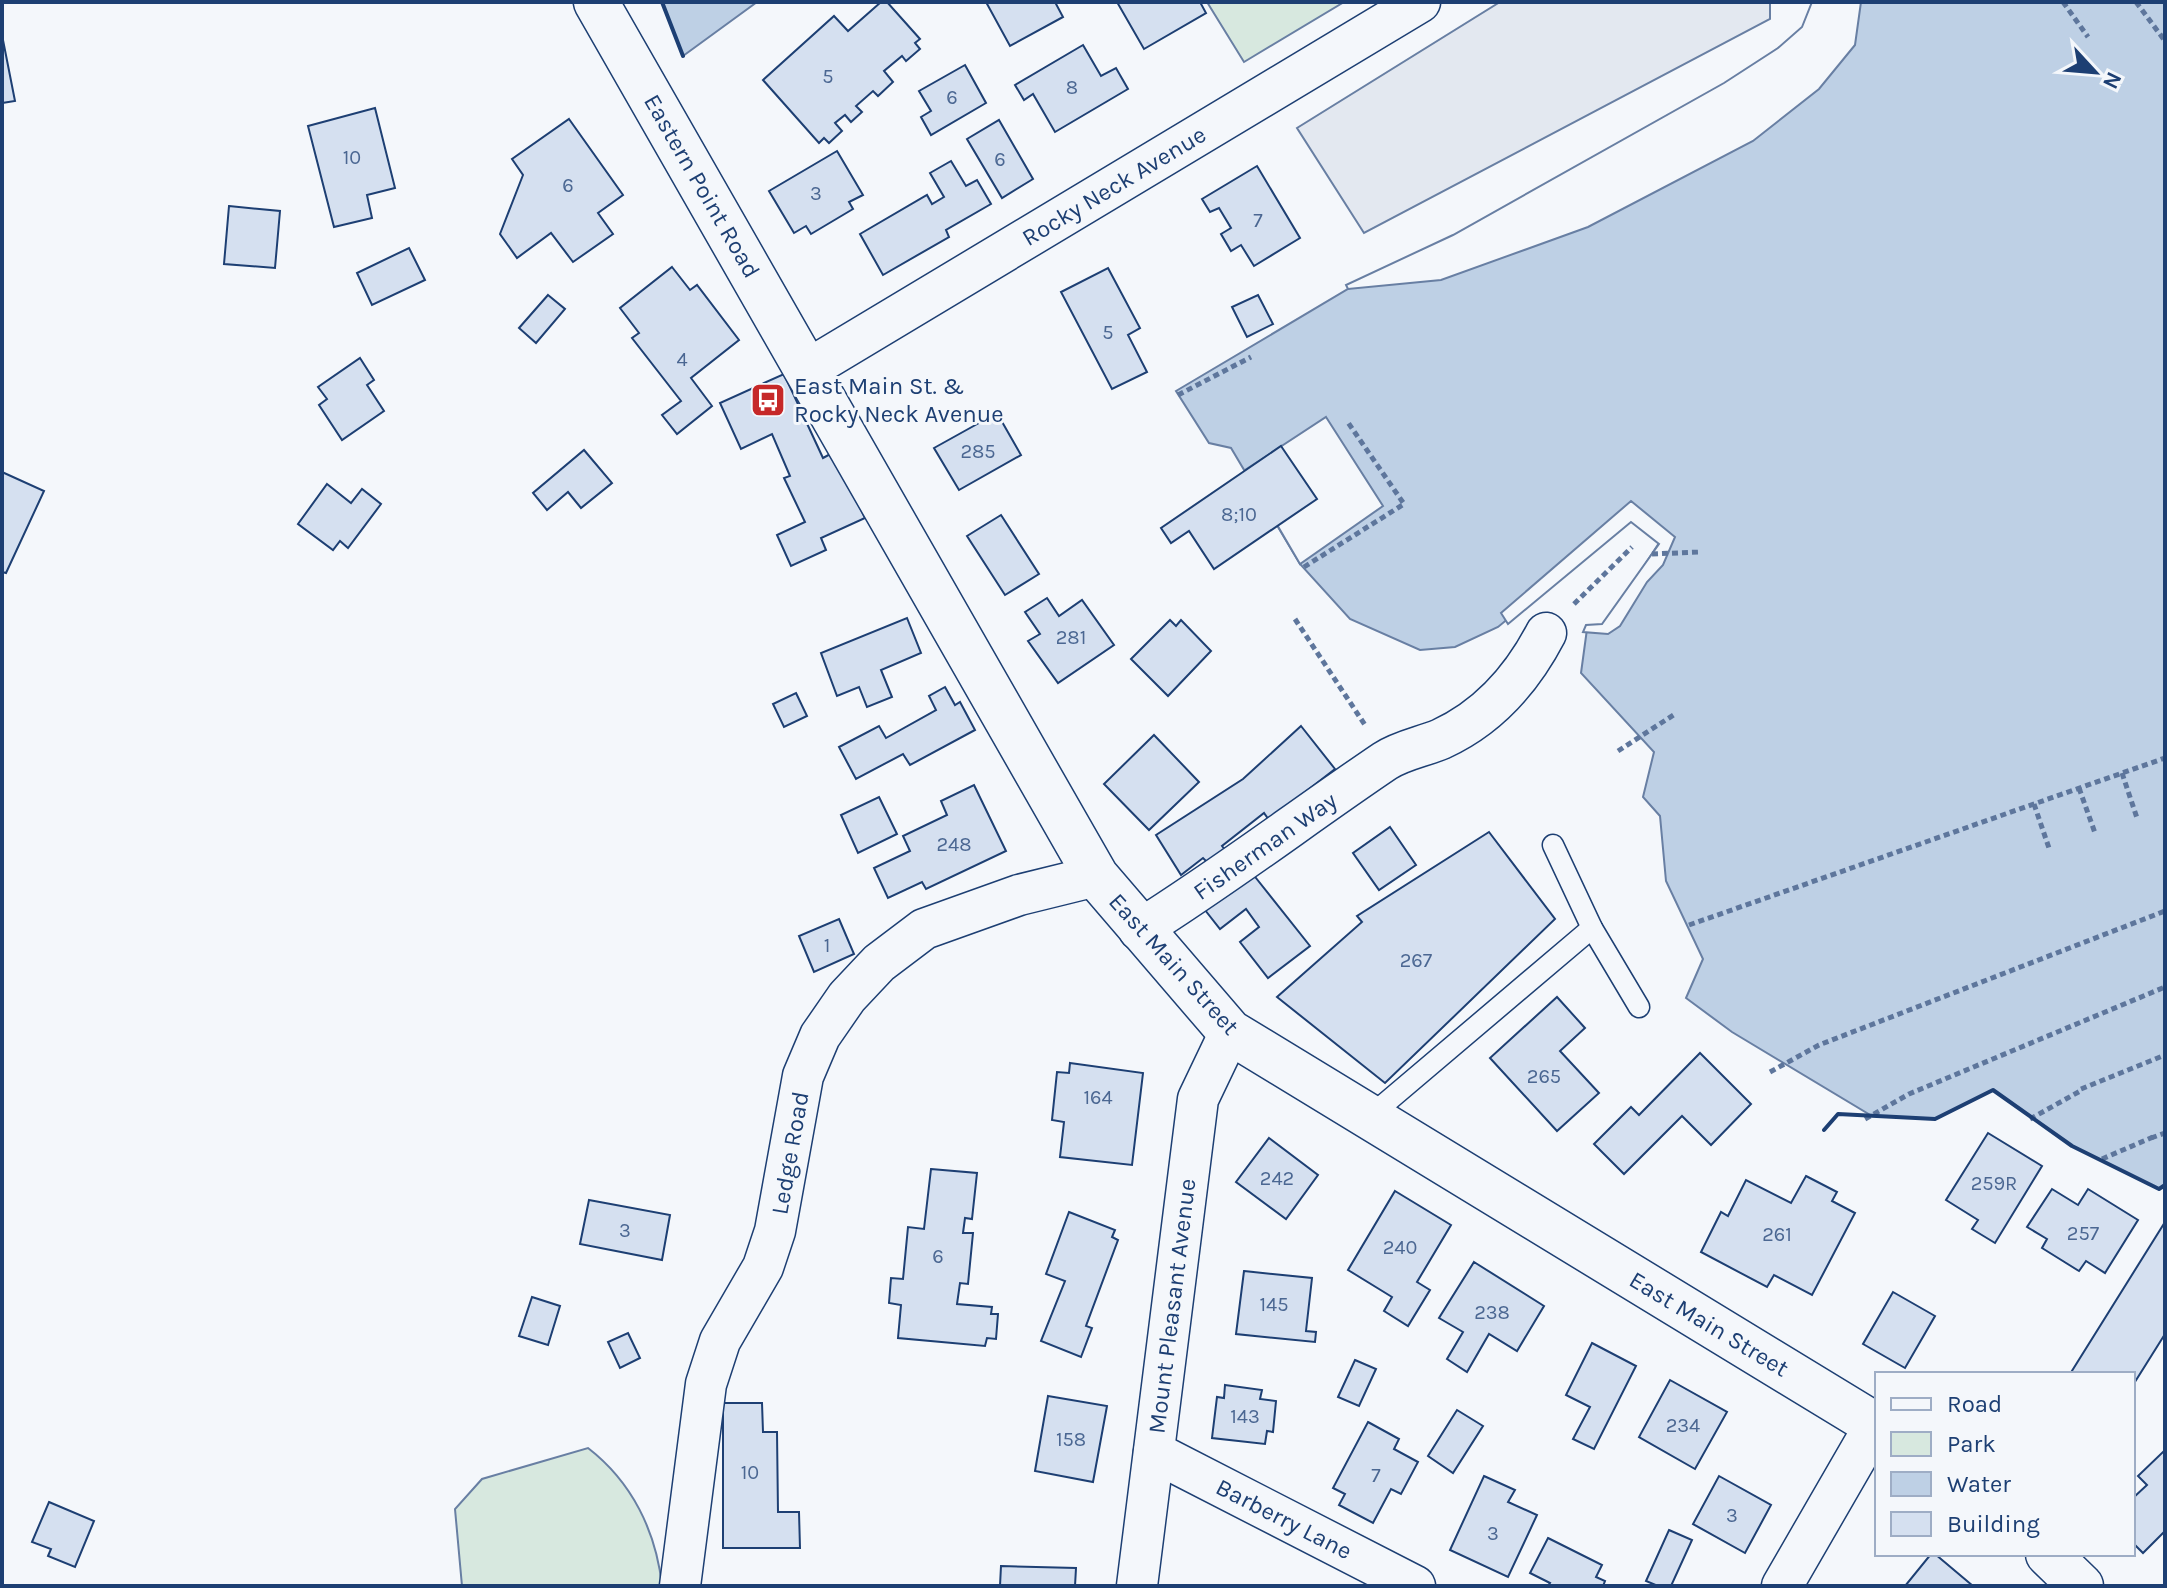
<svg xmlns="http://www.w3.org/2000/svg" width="2167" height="1588" font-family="Karla,sans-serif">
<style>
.green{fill:#d7e8df;stroke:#687fa3;stroke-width:2}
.parking{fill:#e3e8f0;stroke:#687fa3;stroke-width:2}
.water{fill:#bed0e5;stroke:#687fa3;stroke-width:2}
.pier{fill:#f4f7fb;stroke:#687fa3;stroke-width:2}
.building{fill:#d5e0f0;stroke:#1d3f73;stroke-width:2}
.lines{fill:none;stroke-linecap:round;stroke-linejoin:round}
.service-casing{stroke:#1d3f73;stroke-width:23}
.minor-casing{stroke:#1d3f73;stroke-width:43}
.secondary-casing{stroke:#1d3f73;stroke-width:47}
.path{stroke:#5e769c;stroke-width:5;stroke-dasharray:6 4;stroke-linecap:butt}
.service{stroke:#f4f7fb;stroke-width:20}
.minor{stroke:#f4f7fb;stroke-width:40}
.secondary{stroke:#f4f7fb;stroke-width:44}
.wall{stroke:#1d3f73;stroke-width:4}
.labels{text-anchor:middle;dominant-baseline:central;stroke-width:6;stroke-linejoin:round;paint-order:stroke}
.number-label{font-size:20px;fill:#4b6792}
.street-label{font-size:24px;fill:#1d3f73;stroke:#f4f7fb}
.poi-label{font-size:24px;fill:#1d3f73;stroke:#f4f7fb;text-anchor:start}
</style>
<rect width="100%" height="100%" fill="#f4f7fb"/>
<g class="green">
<path d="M1207,2H1344L1244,62Z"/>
<path d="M588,1448C632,1482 656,1531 662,1586H462L455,1509L482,1479Z"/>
</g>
<path class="parking" d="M1500,2H1770V19L1364,233L1297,128Z"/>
<g class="water">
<path d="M662,2H757L683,56Z"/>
<path d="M1816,2H2165V1185L2159,1189L2072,1146L1993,1090L1935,1119L1872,1116L1732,1032L1686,998L1703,959L1666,881L1660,816L1643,797L1654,752L1581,673L1587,629L1604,627L1659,543L1632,517L1498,627L1455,647L1420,650L1350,619L1300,564L1231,448L1209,443L1176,391L1348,289L1455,239L1726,86L1805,29Z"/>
</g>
<g class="pier">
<path d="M1812,2H1861L1855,45L1819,89L1753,141L1588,227L1441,280L1348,289L1346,285L1453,235L1724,83L1778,48L1802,27Z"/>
<path d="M1326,417L1383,506L1300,564L1245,470Z"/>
<path d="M1631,501L1675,537L1663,565L1647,582L1620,626L1608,634L1583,632L1586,625L1602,624L1659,544L1631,522L1508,624L1501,613Z"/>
</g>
<g class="building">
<path d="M881,2H887L920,39L915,43L920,49L906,61L902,56L884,71L893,82L878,96L873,91L856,106L862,112L851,122L845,115L835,123L842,131L829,143L824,138L819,143L763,80L834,16L848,31Z"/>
<path d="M986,2H1055L1063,17L1010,46Z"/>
<path d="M1117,2H1200L1206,13L1144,49Z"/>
<path d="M2,35L15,101L2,103Z"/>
<path d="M1083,45L1101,76L1116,68L1128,89L1055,132L1033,94L1024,100L1015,85Z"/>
<path d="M965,65L986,103L931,135L921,117L931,111L919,91Z"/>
<path d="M375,108L395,188L367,195L372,218L334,227L308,126Z"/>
<path d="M569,119L623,195L598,213L613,234L573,262L551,233L517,258L500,234L523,175L512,159Z"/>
<path d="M999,120L1033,179L1002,198L967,139Z"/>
<path d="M837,151L863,195L849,202L853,209L811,234L806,226L794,233L769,191Z"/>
<path d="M951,161L966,186L977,180L991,204L946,230L949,237L883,275L860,234L927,195L932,204L944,197L930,173Z"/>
<path d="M1257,166L1300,238L1254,266L1241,245L1231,251L1221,234L1231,228L1219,208L1210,212L1202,199Z"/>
<path d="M229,206L280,211L275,268L224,264Z"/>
<path d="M409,248L425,280L372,305L357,273Z"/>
<path d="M672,267L690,290L697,285L739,340L691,378L712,406L677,434L662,415L681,401L632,338L639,333L620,308Z"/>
<path d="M1108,268L1140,328L1128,335L1147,372L1112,389L1061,292Z"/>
<path d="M548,295L565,309L536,343L519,328Z"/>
<path d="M1258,295L1273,324L1247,337L1232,307Z"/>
<path d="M360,358L374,380L367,385L384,411L342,440L319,405L327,399L318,387Z"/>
<path d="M784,374L823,458L834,452L865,518L821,538L826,550L791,566L777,535L805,522L784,478L790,476L772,434L741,449L720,403Z"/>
<path d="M997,413L1021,455L959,490L934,448Z"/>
<path d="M1281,446L1317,499L1214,569L1189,531L1171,543L1161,528Z"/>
<path d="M584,450L612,483L581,508L568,492L547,510L533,493Z"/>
<path d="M2,472L44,491L6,573L2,572Z"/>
<path d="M327,484L351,503L362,489L381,504L348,548L340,541L333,550L298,524Z"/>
<path d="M1001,515L1039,574L1005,595L967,536Z"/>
<path d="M1047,598L1059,616L1082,600L1114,645L1058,683L1028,641L1040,634L1025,612Z"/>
<path d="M907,618L921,653L881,670L892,697L867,707L859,687L837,696L821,653Z"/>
<path d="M1170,620L1176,626L1181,620L1211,651L1168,696L1131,659Z"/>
<path d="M945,687L955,705L960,702L975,730L910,765L903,754L856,779L839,747L879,726L886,738L936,710L929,696Z"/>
<path d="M796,693L807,716L784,727L773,704Z"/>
<path d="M1301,726L1335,769L1269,820L1264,813L1222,846L1226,851L1209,864L1203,858L1181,875L1156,835L1243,779Z"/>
<path d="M1154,735L1199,782L1149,830L1104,784Z"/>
<path d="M974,785L1006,851L926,889L922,882L888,898L874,868L910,851L903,836L947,815L941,801Z"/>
<path d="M879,797L897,834L858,853L841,815Z"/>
<path d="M1390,827L1416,865L1379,890L1353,853Z"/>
<path d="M1489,832L1555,919L1385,1083L1277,997L1362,922L1357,916Z"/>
<path d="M1252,873L1310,946L1268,978L1240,942L1259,927L1246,909L1220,929L1205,910Z"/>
<path d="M839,919L854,954L814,972L799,936Z"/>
<path d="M1557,997L1585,1028L1560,1051L1599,1093L1557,1131L1490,1058Z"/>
<path d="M1700,1053L1751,1104L1711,1145L1682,1116L1624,1174L1594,1144L1631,1107L1639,1115Z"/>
<path d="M1070,1063L1143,1073L1132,1165L1060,1157L1064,1122L1052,1120L1057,1072L1069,1073Z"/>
<path d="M1988,1133L2042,1166L1995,1243L1972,1229L1978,1220L1946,1200Z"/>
<path d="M1269,1138L1318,1175L1286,1219L1236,1182Z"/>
<path d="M931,1169L977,1173L972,1219L965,1218L963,1233H973L968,1284L960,1283L957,1304L992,1307L991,1314H998L996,1339L987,1338L985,1346L898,1338L901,1305L889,1303L891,1278L903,1279L908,1227L924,1229Z"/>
<path d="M1806,1176L1837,1192L1832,1201L1855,1213L1812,1295L1774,1275L1767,1287L1701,1252L1721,1212L1728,1216L1746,1180L1791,1203Z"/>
<path d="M2052,1189L2078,1205L2088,1189L2138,1220L2105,1273L2086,1261L2079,1271L2042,1248L2047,1239L2027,1227Z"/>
<path d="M1395,1191L1451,1225L1417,1282L1430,1290L1408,1326L1384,1311L1392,1297L1348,1270Z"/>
<path d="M589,1200L670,1215L662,1260L580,1244Z"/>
<path d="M1069,1212L1115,1230L1112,1237L1118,1240L1086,1326L1092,1328L1081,1357L1041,1341L1065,1281L1046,1274Z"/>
<path d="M2165,1222V1334L2133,1385V1374H2070Z"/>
<path d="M1474,1262L1544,1306L1517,1351L1489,1334L1467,1372L1447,1359L1463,1332L1439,1318Z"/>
<path d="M1244,1271L1312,1278L1306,1331L1316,1332L1315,1342L1236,1334Z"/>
<path d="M1893,1292L1935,1316L1905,1368L1863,1344Z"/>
<path d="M532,1297L560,1306L548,1345L519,1336Z"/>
<path d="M628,1333L640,1358L620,1368L608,1342Z"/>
<path d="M1592,1343L1636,1366L1594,1449L1573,1439L1590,1407L1566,1395Z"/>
<path d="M1355,1360L1376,1369L1359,1406L1338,1397Z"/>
<path d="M1670,1380L1727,1412L1695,1469L1639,1437Z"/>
<path d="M1225,1385L1262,1390L1260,1399L1276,1401L1273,1432L1267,1431L1265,1444L1212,1438L1217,1397L1224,1398Z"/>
<path d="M1048,1396L1107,1406L1093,1482L1035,1471Z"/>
<path d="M723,1403H762L763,1432H777L778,1512H799L800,1548H723Z"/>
<path d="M1457,1410L1483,1426L1453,1473L1428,1456Z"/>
<path d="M1368,1422L1399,1439L1394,1449L1418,1462L1401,1494L1391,1489L1373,1523L1339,1505L1345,1494L1333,1488Z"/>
<path d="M2165,1450V1531L2143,1553L2133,1543V1498L2147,1485L2138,1476Z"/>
<path d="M1484,1476L1515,1490L1508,1502L1537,1515L1508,1577L1450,1550Z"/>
<path d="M1719,1476L1771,1505L1745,1553L1693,1524Z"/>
<path d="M49,1502L94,1521L75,1567L48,1556L51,1549L32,1542Z"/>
<path d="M1669,1530L1692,1540L1671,1586H1658L1646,1581Z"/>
<path d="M1548,1538L1602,1565L1596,1577L1605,1581L1603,1586H1548L1550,1583L1530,1573Z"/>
<path d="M1931,1554H1935L1973,1586H1905Z"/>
<path d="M1001,1566L1076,1568L1075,1586H1000Z"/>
</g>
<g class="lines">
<g class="service-casing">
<g id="service">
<path d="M1553,845L1592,928L1639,1007"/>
<path d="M1369,1117L1592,928"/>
</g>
</g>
<g class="minor-casing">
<g id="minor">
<path d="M807,370L1420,2"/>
<path d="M1139,930C1224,877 1302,817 1385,761C1402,750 1422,747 1441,739C1489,717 1522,679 1546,633"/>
<path d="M1154,1452L1415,1586"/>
<path d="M680,1586L706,1384L720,1341L763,1267L775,1231L803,1076L820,1036L847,997L879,963L924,929L1019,895L1096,876"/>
<path d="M1137,1586L1198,1099L1230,1032"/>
<path d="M1782,1586L1875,1425"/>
</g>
</g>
<g class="secondary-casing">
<g id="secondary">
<path d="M596,2L1096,876L1230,1032L1877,1426"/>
<path d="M2048,1554L2081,1586"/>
</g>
</g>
<g class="path">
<path d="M2063,2L2088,37"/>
<path d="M2136,2L2165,41"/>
<path d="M1178,395L1251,357"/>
<path d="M1652,554L1701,552"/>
<path d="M1304,567L1404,504L1347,421"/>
<path d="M1574,604L1632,547"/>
<path d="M1295,619L1365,725"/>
<path d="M1618,751L1675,714"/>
<path d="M2122,773L2137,818"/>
<path d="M2079,788L2095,833"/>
<path d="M2034,804L2050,851"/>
<path d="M1689,925L2165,758"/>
<path d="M1770,1072L1819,1045L2165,911"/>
<path d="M2081,1089L2165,1055"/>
<path d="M1865,1119L1909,1094L2165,987"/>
<path d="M2030,1119L2082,1090"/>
<path d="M2151,1138L2165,1133"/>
<path d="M2102,1159L2153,1137"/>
</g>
<use href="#service" class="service"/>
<use href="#minor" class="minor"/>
<use href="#secondary" class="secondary"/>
<g class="wall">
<path d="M662,2L683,56"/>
<path d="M1824,1130L1838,1114L1935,1119L1993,1090L2072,1146L2159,1189L2165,1185"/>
</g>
</g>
<defs>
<g id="bus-square" transform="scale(1.8)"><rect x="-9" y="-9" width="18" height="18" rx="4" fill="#c62828" stroke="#f4f7fb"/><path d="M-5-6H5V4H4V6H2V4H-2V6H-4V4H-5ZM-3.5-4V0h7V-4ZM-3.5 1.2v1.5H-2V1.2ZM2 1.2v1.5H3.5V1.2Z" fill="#fff"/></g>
</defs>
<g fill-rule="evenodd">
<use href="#bus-square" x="768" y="400"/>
</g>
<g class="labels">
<g class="number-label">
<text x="828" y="76">5</text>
<text x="1072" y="87">8</text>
<text x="952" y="97">6</text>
<text x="352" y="157">10</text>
<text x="1000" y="159">6</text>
<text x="568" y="185">6</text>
<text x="816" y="193">3</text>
<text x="1258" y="220">7</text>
<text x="1108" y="332">5</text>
<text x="682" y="359">4</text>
<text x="978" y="451">285</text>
<text x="1239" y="514">8;10</text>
<text x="1071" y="637">281</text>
<text x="954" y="844">248</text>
<text x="827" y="945">1</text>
<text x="1416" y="960">267</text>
<text x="1544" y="1076">265</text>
<text x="1098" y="1097">164</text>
<text x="1277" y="1178">242</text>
<text x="1994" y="1183">259R</text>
<text x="625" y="1230">3</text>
<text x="2083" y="1233">257</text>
<text x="1777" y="1234">261</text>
<text x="1400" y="1247">240</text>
<text x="938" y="1256">6</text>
<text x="1274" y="1304">145</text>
<text x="1492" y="1312">238</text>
<text x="1245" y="1416">143</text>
<text x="1683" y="1425">234</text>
<text x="1071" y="1439">158</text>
<text x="750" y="1472">10</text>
<text x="1376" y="1475">7</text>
<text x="1732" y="1515">3</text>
<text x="1493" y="1533">3</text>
</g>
<g class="street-label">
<text transform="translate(702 186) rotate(60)">Eastern Point Road</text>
<text transform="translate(1114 186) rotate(-31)">Rocky Neck Avenue</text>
<text transform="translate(1265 846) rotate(-35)">Fisherman Way</text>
<text transform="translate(1174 964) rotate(48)">East Main Street</text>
<text transform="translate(790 1153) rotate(-80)">Ledge Road</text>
<text transform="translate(1172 1306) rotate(-83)">Mount Pleasant Avenue</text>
<text transform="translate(1709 1324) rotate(31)">East Main Street</text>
<text transform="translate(1284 1519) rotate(27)">Barberry Lane</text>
</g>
<g class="poi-label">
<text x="794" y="386">East Main St. &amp;<tspan x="794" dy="28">Rocky Neck Avenue</tspan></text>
</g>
</g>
<rect width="2167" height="1588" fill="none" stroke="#1d3f73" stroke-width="8"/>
<rect x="1875" y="1372" width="260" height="184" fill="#f4f7fb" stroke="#9eadc5" stroke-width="2"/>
<rect x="1891" y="1398" width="40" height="12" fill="#f4f7fb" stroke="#9eadc5" stroke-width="2"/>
<text x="1947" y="1412" font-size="24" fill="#1d3f73">Road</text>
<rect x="1891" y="1432" width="40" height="24" fill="#d7e8df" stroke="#9eadc5" stroke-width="2"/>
<text x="1947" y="1452" font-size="24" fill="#1d3f73">Park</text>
<rect x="1891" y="1472" width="40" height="24" fill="#bed0e5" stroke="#9eadc5" stroke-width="2"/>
<text x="1947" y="1492" font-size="24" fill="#1d3f73">Water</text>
<rect x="1891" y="1512" width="40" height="24" fill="#d5e0f0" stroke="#9eadc5" stroke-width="2"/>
<text x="1947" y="1532" font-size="24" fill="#1d3f73">Building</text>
<g transform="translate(2095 72) rotate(116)" stroke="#f4f7fb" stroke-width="6" paint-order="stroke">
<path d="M0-6L14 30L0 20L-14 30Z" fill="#1d3f73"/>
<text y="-12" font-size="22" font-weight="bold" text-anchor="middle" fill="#1d3f73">N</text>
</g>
</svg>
